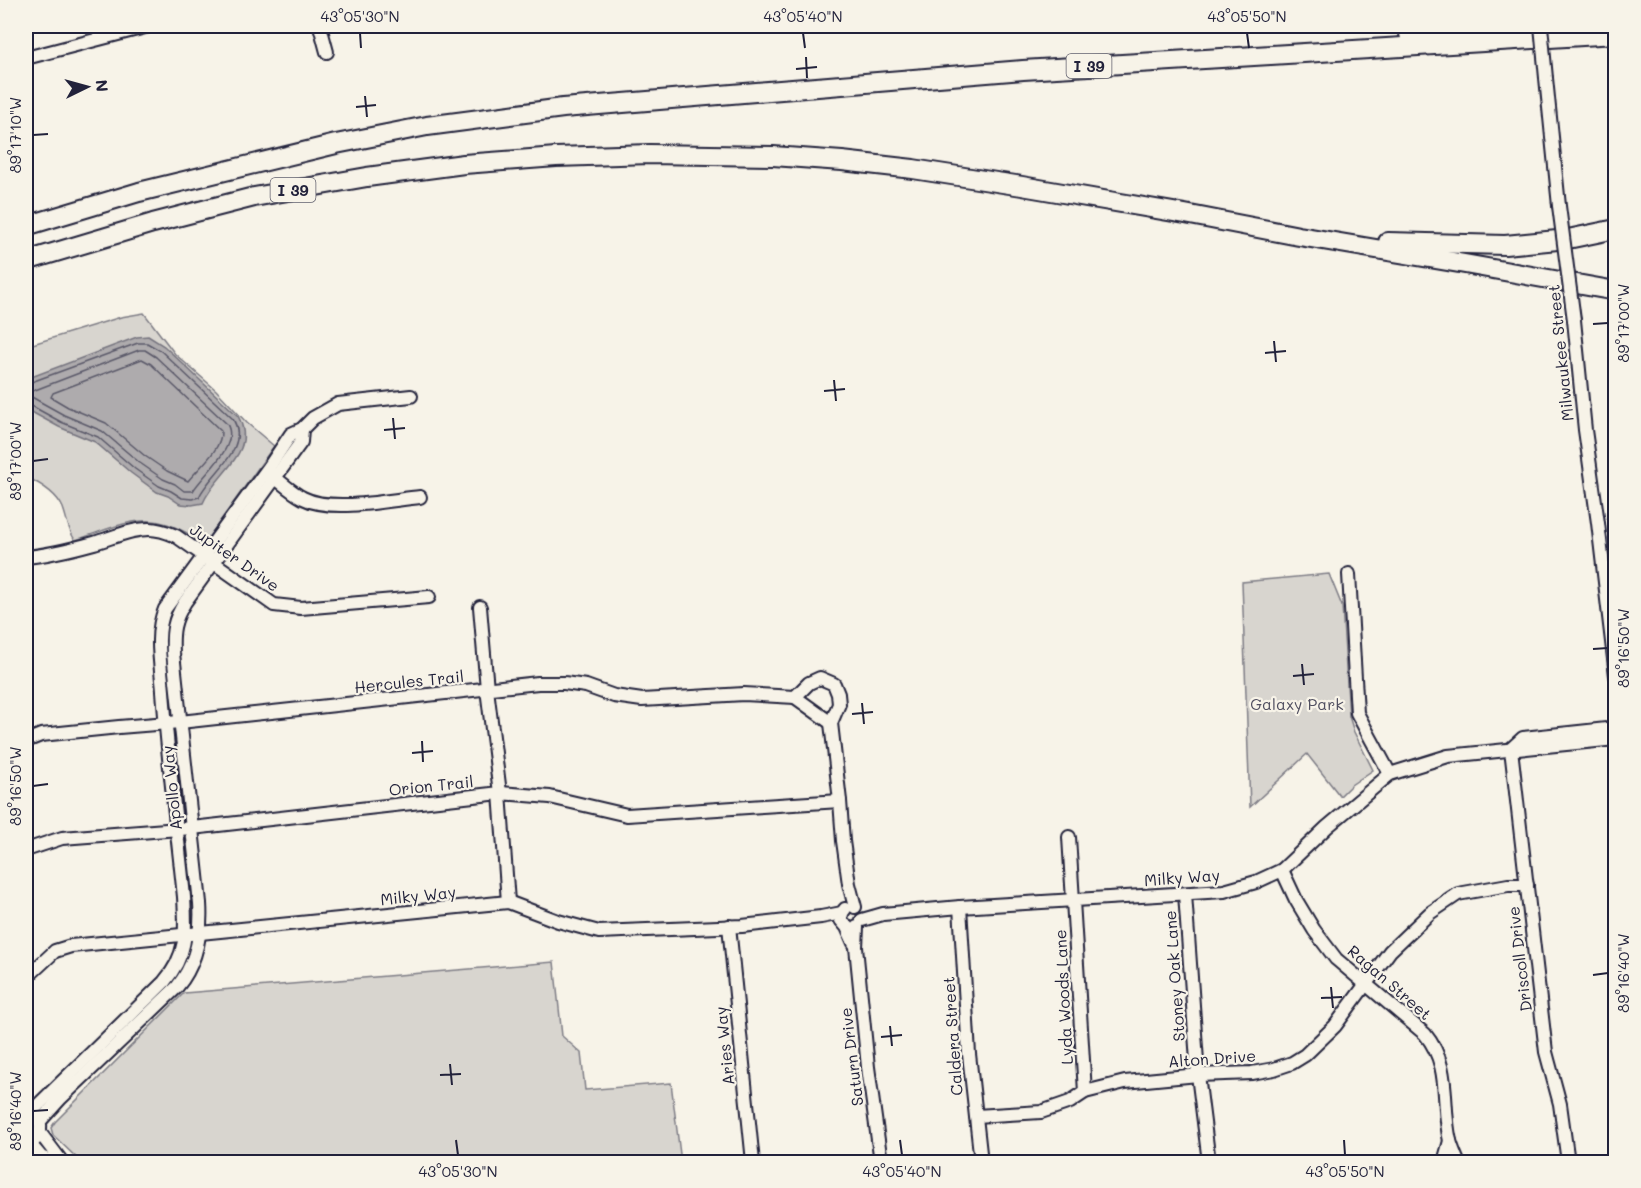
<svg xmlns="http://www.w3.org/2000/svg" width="1641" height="1188" font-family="Mali,sans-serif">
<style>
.green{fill:#d8d5cf;stroke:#7d7c85;stroke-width:1.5}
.water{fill:#aeabad;stroke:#76747f;stroke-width:1.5}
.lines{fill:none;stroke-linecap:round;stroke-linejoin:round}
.shore{stroke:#5a5969;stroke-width:1.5}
.minor-casing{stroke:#22223b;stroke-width:16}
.highway-casing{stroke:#22223b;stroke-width:22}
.minor{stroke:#f7f3e8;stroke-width:12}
.highway{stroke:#f7f3e8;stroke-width:18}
.minor-bridge-casing{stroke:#22223b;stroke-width:16;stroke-linecap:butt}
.minor-bridge{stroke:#f7f3e8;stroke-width:12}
.ticks{fill:none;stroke:#22223b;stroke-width:2}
.labels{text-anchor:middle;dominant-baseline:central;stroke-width:4.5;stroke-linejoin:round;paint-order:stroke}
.shield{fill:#f7f3e8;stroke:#62616f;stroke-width:1.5}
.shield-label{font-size:15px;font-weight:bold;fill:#22223b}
.street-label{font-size:16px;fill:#22223b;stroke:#f7f3e8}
.park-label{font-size:16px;fill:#504f60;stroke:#f7f3e8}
.neatline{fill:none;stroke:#22223b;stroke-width:2}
.ticks-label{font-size:15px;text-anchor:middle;fill:#22223b}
</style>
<rect width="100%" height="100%" fill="#f7f3e8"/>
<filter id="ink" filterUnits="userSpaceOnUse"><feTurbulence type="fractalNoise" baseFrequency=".0167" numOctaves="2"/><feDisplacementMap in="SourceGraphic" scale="12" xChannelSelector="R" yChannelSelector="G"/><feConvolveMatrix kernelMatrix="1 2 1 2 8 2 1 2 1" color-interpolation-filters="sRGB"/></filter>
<g filter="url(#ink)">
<g class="green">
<path d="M144,313L175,354L216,390L247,423L274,446L208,538L200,540C185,532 169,522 152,521C126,519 99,533 75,540C68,530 67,519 63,508C57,494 39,483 26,477V346L121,317Z"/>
<path d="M1329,574L1342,606L1349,716L1354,732L1373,770L1351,785L1340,796L1307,754L1250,807L1242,582Z"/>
<path d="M554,962L562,1036L581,1053L585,1090L671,1083L681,1162H81L53,1135L51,1128L55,1122L184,993Z"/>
</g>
<path class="water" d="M148,336L164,346L238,416C259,453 215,473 203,503L192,505L180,504L168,496L157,492L131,473L95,442L59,427L26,409V379L137,337Z"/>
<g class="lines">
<g class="shore">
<path d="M139,350H145L156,357L227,424C240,446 203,474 193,491H184L175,484L163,479L140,463L102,431L64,415L28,395L30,392Z"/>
<path d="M142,359L151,364L221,431C222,450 199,467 188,481L167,471L145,456L106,423L68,407L51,397L53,393Z"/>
<path d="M26,384L138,343H147L161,351L233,419C251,449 210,473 199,497L192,499L182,498L171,491L159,486L135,469L98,437L61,422L30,405H26"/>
</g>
<g class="minor-casing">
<g id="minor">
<path d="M320,26L327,52"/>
<path d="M26,58L149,26"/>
<path d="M1546,78L1559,206"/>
<path d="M1574,320L1585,430L1598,523L1616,676"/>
<path d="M269,473C280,481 291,492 303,498C332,513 389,500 420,497"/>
<path d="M26,557C49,555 72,549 94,543C112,538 130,529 149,529C158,529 167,532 176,536L274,605L301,608L429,597"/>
<path d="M1349,574L1357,713L1390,774"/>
<path d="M480,607L487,689L500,793L508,902"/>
<path d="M795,697L809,683L820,678L834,684L838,694L839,704L831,723L840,801L843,841L849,884L855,907"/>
<path d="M795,697L831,723"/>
<path d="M26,741L41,735L119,727L180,722L538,683H564L586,686L614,696L642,700L744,694L795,697"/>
<path d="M1069,837L1085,1092"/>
<path d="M26,850L62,838L192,828L500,793L550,797L627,815L840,801"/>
<path d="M1282,870L1296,900L1314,930L1336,959L1425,1034C1452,1067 1441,1102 1450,1141C1452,1148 1455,1155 1458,1162"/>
<path d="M1185,894L1198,1075L1209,1162"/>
<path d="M960,907L969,1054L981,1162"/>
<path d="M845,909L842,913L841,920L847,927L854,943"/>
<path d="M862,920L883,914L960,907L1224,891L1256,882L1282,870L1327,827L1390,774L1448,756L1616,739"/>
<path d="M729,926L753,1162"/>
<path d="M857,927L856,947L868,1067L881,1162"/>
<path d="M26,978L55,951L71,946L508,902L558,921L599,932L742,926L821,917L842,913"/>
<path d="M32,1111L164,982C188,954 186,932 184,897C177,828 168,760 163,691C161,664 154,634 165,609L269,467L291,434L302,429L313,418L338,404L411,396"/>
<path d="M976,1116L1041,1112L1070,1102L1085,1092L1125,1082L1198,1075L1252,1073L1274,1069L1292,1063L1305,1055L1335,1026L1390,951L1430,913L1458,894L1508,885H1527"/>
<path d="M40,1121L60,1099L177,987C197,963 202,934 200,903L173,653C172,632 173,621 185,602L301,442L302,429"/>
<path d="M40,1133L62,1162"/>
<path d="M30,1144L41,1157L53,1162"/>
<path d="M26,1145C39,1141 44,1129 37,1116"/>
<path d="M1444,1162L1450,1141"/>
<path d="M1568,1162L1560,1104L1546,1052L1511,749L1523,738L1616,728"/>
</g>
</g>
<g class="highway-casing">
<g id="highway">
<path d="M1409,34L1515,26"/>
<path d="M26,226L139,192L336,144L427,126L563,108L1023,70L1616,34"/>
<path d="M1388,242L1505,245L1568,239L1616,229"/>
<path d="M26,261L153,223L254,197L367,177L464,164L556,157L650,154L773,156L842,161L913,169L1022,186L1185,214L1299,236L1459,263L1616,291"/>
</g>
</g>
<use href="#minor" class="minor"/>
<use href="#highway" class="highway"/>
<g class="minor-bridge-casing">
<g id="minor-bridge">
<path d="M1541,26L1546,78"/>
<path d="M1559,206L1574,320"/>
</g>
</g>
<use href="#minor-bridge" class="minor-bridge"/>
</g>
</g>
<path class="ticks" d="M360,33L361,48M803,33L805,48M1247,33L1249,48M806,57L807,78M796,69L817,67M365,96L367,117M356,107L376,105M33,135L48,134M1593,324L1608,323M1274,341L1276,362M1265,353L1286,351M834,380L836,401M824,391L845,389M393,418L395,439M384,430L405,428M33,461L48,459M1593,649L1608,648M1302,664L1304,685M1293,676L1314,674M862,703L864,724M852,714L873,712M422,741L423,762M412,753L433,751M33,786L48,784M1593,975L1608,973M1331,987L1333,1008M1321,998L1342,997M890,1026L892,1046M881,1037L902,1035M450,1064L452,1085M440,1075L461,1074M33,1111L48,1110M456,1140L458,1155M900,1140L902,1155M1344,1140L1345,1155"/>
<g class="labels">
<g class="shield">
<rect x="1066.5" y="54" width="45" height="24" rx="4.5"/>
<rect x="270.5" y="178" width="45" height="24" rx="4.5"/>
</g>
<g class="shield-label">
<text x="1089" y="66">I 39</text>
<text x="293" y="190">I 39</text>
</g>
<g class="street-label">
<text transform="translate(1560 353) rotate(-96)">Milwaukee Street</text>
<text transform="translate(235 557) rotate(35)">Jupiter Drive</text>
<text transform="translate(409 681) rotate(-6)">Hercules Trail</text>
<text transform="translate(431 785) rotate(-6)">Orion Trail</text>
<text transform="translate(171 788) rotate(-96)">Apollo Way</text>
<text transform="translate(1182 877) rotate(-4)">Milky Way</text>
<text transform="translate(418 895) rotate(-6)">Milky Way</text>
<text transform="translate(1519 959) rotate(-97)">Driscoll Drive</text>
<text transform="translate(1174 976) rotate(-94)">Stoney Oak Lane</text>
<text transform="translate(1390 982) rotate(41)">Ragan Street</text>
<text transform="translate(1063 997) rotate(-93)">Lyda Woods Lane</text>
<text transform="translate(952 1036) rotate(-94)">Caldera Street</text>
<text transform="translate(724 1046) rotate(-96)">Aries Way</text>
<text transform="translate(851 1057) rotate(-97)">Saturn Drive</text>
<text transform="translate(1212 1058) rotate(-4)">Alton Drive</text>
</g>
<g class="park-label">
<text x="1297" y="703">Galaxy Park</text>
</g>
</g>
<rect width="1641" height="1188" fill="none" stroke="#f7f3e8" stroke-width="66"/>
<g transform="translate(87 87) rotate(85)" stroke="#f7f3e8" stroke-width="4.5" paint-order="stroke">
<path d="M0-4.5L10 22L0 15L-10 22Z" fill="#22223b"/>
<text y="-9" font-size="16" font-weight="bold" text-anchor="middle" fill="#22223b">N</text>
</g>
<rect x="33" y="33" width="1575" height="1122" class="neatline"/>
<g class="ticks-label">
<text x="360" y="22">43°05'30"N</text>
<text x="803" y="22">43°05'40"N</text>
<text x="1247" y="22">43°05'50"N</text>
<text transform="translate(16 135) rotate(-90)" y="5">89°17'10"W</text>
<text transform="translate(1624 323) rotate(-90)" y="5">89°17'00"W</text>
<text transform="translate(16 461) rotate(-90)" y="5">89°17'00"W</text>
<text transform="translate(1624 648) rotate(-90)" y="5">89°16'50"W</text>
<text transform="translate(16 786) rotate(-90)" y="5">89°16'50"W</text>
<text transform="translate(1624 973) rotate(-90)" y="5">89°16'40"W</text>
<text transform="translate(16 1111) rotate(-90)" y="5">89°16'40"W</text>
<text x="458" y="1177">43°05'30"N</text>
<text x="902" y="1177">43°05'40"N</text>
<text x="1345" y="1177">43°05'50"N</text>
</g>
</svg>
